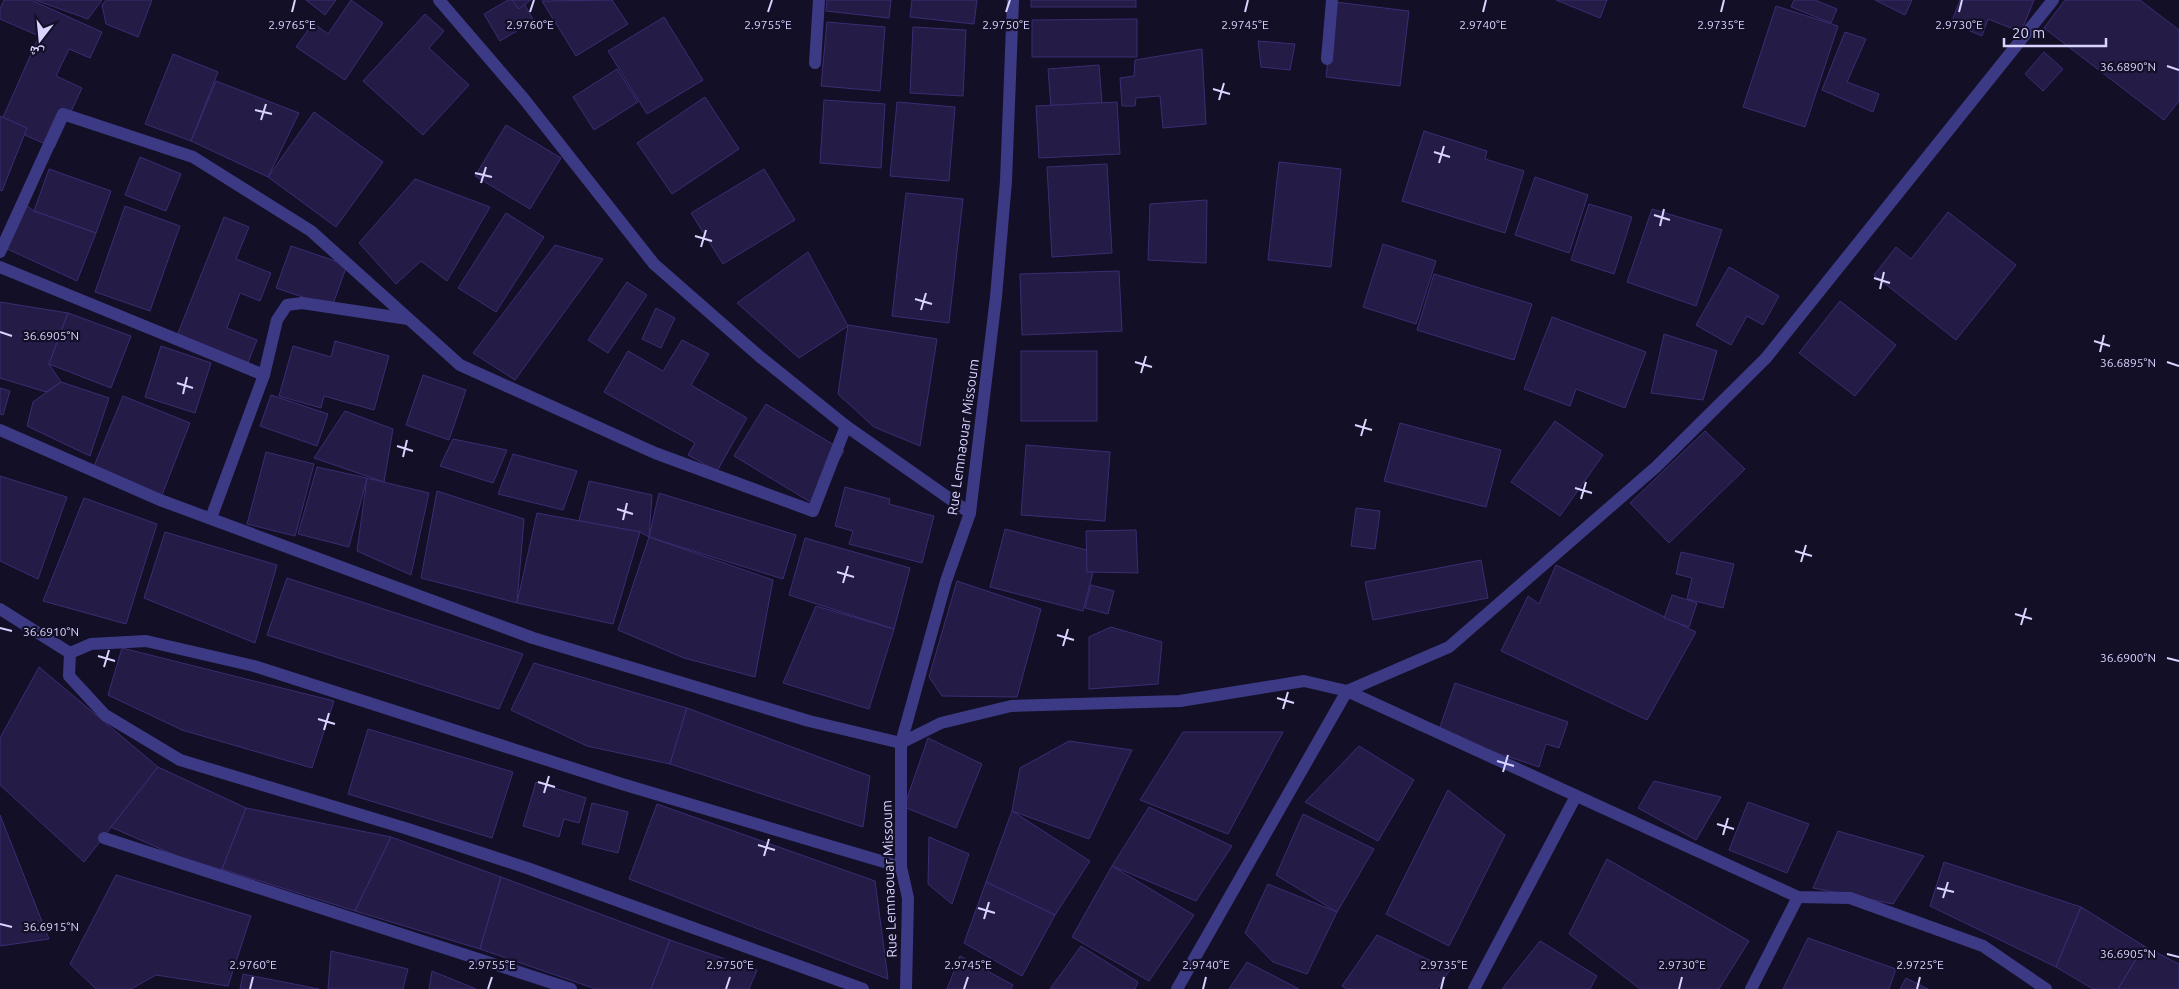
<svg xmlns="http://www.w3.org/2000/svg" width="2179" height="989" font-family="Ubuntu,'Noto Naskh Arabic',sans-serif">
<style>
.building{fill:#241b47;stroke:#3b2d73}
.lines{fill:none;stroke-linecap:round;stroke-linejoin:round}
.street{stroke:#3d3a85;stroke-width:12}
.ticks{fill:none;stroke:#d9d4ff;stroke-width:2}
.labels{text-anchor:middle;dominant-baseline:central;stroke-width:4.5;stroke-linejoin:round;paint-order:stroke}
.street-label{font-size:14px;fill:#d9d4ff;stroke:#130f26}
.ticks-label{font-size:12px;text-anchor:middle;fill:#d9d4ff;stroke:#130f26;stroke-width:4.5;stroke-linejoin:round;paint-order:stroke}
</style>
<rect width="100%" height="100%" fill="#130f26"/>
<g class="building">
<path d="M4,0H31L102,32L90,58L69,49L56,76L82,88L54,148L0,124L39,36L0,19V9Z"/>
<path d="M35,0H102L88,19Z"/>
<path d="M106,0H152L138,37L106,24L102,5Z"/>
<path d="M306,0H336L325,15Z"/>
<path d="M351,0L383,23L345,80L296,47L313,23L328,34Z"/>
<path d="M508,0H522L534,21L500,41L484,14Z"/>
<path d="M512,0H531L519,9Z"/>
<path d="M612,0L628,24L576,56L542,1Z"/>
<path d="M827,0H891L889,18L826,11Z"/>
<path d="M912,0H977L974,24L910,17Z"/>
<rect x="1031" y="0" width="105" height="7"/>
<path d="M1556,0H1607L1600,18Z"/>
<path d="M1794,0H1815L1837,9L1831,23L1791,7Z"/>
<path d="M1875,0H1912L1905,15Z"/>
<path d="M1960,0H2034L2021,32L1988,19L1982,36L1951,23Z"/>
<path d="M2065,0H2140L2179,30V101L2164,120L2044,28Z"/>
<path d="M1335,2L1409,11L1400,86L1326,77Z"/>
<path d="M1776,6L1838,26L1805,127L1743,107Z"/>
<path d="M425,14L444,31L429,48L469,85L423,135L363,81Z"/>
<path d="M664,17L703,80L647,114L608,51Z"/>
<path d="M1137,19V57H1032V20Z"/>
<path d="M827,22L885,27L880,91L821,86Z"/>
<path d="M913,27L966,30L963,96L910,93Z"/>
<path d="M1845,32L1866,39L1847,82L1879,94L1873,112L1822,90Z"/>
<path d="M1258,41L1295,44L1290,70L1261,67Z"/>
<path d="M1202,49L1206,124L1163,128L1160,96L1136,98L1135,106H1122L1120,78L1134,76L1135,60Z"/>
<path d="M2044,52L2063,69L2043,91L2025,74Z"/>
<path d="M173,54L218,72L191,141L145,124Z"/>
<path d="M1099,65L1102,103L1051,107L1048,69Z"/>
<path d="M617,69L638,102L594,130L573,97Z"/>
<path d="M216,81L299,113L268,177L191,141Z"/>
<path d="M705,97L739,149L672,194L637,143Z"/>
<path d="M824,100L885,104L881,168L820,163Z"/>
<path d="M897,102L955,107L949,181L890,176Z"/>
<path d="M1117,102L1120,154L1039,158L1036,106Z"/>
<path d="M314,112L383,162L336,227L268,177Z"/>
<path d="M0,116L27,128L2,191L0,190Z"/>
<path d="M506,125L561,158L530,209L475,176Z"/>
<path d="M1424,131L1487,151L1485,159L1524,171L1505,233L1402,201Z"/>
<path d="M140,157L181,174L166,211L125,195Z"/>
<path d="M1279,162L1341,169L1331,267L1268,260Z"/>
<path d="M1107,164L1112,253L1052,257L1047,167Z"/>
<path d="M49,169L111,191L96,233L34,211Z"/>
<path d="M764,169L795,220L723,264L691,213Z"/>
<path d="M1535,177L1588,195L1569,253L1515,235Z"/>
<path d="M415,179L490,207L447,281L421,261L396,284L359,243Z"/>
<path d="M906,193L963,199L949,323L892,316Z"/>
<path d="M1207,200L1206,263L1148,260L1150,204Z"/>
<path d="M23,203L34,211L96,233L77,281L3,247Z"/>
<path d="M1589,204L1632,217L1614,274L1571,260Z"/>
<path d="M125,206L180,226L150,311L95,292Z"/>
<path d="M1652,209L1722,230L1696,306L1627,282Z"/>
<path d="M1948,212L2016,265L1956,340L1874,275L1896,247L1911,259Z"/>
<path d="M506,213L544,237L496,312L458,288Z"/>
<path d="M224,217L249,227L236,259L271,273L260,301L240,293L227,328L257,340L247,365L176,338Z"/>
<path d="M1383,244L1436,261L1416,324L1363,307Z"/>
<path d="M555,245L603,259L515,380L473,353Z"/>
<path d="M291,246L347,265L332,307L276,288Z"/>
<path d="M808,252L848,326L799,358L737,303Z"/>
<path d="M1729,267L1779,296L1763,325L1747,316L1731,345L1696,325Z"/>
<path d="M1119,271L1122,331L1022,335L1020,274Z"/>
<path d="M1434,274L1532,304L1514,360L1417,330Z"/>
<path d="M627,282L647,295L608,353L588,340Z"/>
<path d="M1840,301L1896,345L1855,396L1799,353Z"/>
<path d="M0,302L68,313L49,364L61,382L46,392L0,378Z"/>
<path d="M656,308L675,318L661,348L642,339Z"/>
<path d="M68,313L131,336L111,388L49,364Z"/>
<path d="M1552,317L1646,352L1625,408L1576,389L1570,406L1524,389Z"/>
<path d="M848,325L937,339L920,446L874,427L838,394Z"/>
<path d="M1664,334L1717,351L1703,400L1651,393Z"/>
<path d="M682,340L709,354L691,385L747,418L717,471L688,455L695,443L604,392L628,351L663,371Z"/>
<path d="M335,341L389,356L374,410L324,396L321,408L279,396L293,346L331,357Z"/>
<path d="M161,346L211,363L195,413L145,397Z"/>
<rect x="1021" y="351" width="76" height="70"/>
<path d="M423,375L466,390L449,440L406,425Z"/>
<path d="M61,382L109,398L90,456L27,426L33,402Z"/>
<path d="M0,388L10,391L3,415L0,414Z"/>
<path d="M271,395L328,414L317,446L260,426Z"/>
<path d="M123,396L190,423L160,500L92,471Z"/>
<path d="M766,404L844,451L812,503L734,456Z"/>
<path d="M345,411L393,429L384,482L314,458Z"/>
<path d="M1555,421L1603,455L1560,516L1511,482Z"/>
<path d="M1400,423L1501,450L1486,507L1384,481Z"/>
<path d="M1705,431L1745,469L1669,543L1630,503Z"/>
<path d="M453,439L507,450L493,483L440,466Z"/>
<path d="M1026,445L1110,452L1105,521L1021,515Z"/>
<path d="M266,452L314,464L295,536L247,524Z"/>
<path d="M513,454L577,471L563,510L498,494Z"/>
<path d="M317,467L367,478L349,547L298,534Z"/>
<path d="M0,476L67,497L38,579L0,561Z"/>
<path d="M367,478L429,493L411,575L357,551Z"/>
<path d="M589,481L652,495L649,537L640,532L579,521Z"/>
<path d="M845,487L890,499L889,504L934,516L922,563L849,544L853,531L835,526Z"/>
<path d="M437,491L524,519L517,603L421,578Z"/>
<path d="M659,493L796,535L783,579L649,537Z"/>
<path d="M84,498L157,524L126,624L43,601Z"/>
<path d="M1356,508L1380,511L1375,549L1351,546Z"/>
<path d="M537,513L640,532L613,624L517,603Z"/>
<path d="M1005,529L1098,553L1083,611L990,587Z"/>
<path d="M1136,530L1138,573L1087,572L1086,531Z"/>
<path d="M165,532L277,565L255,643L144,598Z"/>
<path d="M649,537L773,580L755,677L684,658L618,630Z"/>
<path d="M805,538L910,568L894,629L789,595Z"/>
<path d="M1681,552L1734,564L1723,608L1687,599L1692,578L1676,574Z"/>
<path d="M1481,560L1488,598L1373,620L1365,582Z"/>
<path d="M1556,565L1696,632L1647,720L1501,651L1528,596L1539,604Z"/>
<path d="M287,578L523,654L499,709L267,635Z"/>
<path d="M957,581L1041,609L1017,697L942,696L929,677Z"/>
<path d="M1091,585L1114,591L1108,614L1085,608Z"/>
<path d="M1672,595L1697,603L1689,627L1664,618Z"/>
<path d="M816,606L894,629L869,709L783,683Z"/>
<path d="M1111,627L1162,642L1158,684L1089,689V637Z"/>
<path d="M122,648L334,701L312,768L182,730L108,695Z"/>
<path d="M534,663L687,708L670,764L587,746L511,710Z"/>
<path d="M39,667L158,767L84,862L0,785V738Z"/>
<path d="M1455,683L1568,722L1559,748L1546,744L1539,767L1438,733Z"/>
<path d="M687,708L870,776L863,827L670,764Z"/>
<path d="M368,729L513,772L492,838L348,794Z"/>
<path d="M1183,732H1283L1228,834L1140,800Z"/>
<path d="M928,738L982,764L956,828L904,807Z"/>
<path d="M1069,741L1132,750L1089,839L1012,811L1020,768Z"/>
<path d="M1359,746L1414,780L1378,841L1305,802Z"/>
<path d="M158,767L246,808L220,875L111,827Z"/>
<path d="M1654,781L1721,797L1696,840L1638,808Z"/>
<path d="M536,782L586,798L579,823L564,819L559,837L523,826Z"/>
<path d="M1448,790L1505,835L1449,946L1386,914Z"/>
<path d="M1748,802L1809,824L1787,873L1729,850Z"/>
<path d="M592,803L628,812L618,853L582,844Z"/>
<path d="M657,804L875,881L888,979L629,879Z"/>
<path d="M1149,807L1232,846L1196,901L1112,866Z"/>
<path d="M246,808L391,837L355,911L222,869Z"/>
<path d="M1012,811L1090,861L1055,915L986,882Z"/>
<path d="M1303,814L1374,849L1337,912L1276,875Z"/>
<path d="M0,815L49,939L0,946Z"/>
<path d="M1838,831L1924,856L1893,904L1813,888Z"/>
<path d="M391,837L501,877L480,949L355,911Z"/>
<path d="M929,837L969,854L952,904L928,884Z"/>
<path d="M1607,859L1749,941L1719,989H1640L1569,934Z"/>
<path d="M1944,862L2081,907L2056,967L1930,906Z"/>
<path d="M1112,866L1194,915L1149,981L1072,937Z"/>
<path d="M116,875L251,916L228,986L156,975L131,989H96L70,964Z"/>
<path d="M501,877L670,940L651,989H596L480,949Z"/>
<path d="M986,882L1055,915L1022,976L964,943Z"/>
<path d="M1268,884L1337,912L1307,974L1273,962L1245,933Z"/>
<path d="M2081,907L2144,946L2118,989H2093L2056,967Z"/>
<path d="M1377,935L1450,970L1437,989H1347L1342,986Z"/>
<path d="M1808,938L1896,969L1889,989H1783Z"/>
<path d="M670,940L757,970L749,989H651Z"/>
<path d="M1540,941L1597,976L1590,989H1502Z"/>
<path d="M1081,946L1138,982L1135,989H1050Z"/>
<path d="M2144,946L2179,964V989H2118Z"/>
<path d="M331,951L408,969L403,989H328Z"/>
<path d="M960,956L1013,985L1011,989H947Z"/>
<path d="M1247,962L1299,989H1229Z"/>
<path d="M432,971L476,989H429Z"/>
<path d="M243,974L319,989H240Z"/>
<path d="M1906,978L1928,989H1900Z"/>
</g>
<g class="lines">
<g class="street">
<path d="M439,0L524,99L654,264L759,356L846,426L970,513"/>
<path d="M1327,59L1332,0"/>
<path d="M815,63L819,0"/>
<path d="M0,252L63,114L193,157L311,231L460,365L655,453L813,511L846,426"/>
<path d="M0,267L264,375"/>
<path d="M0,430L160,500L533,638L809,721L901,743L941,723L1011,706L1180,701L1304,681L1347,691L1798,897L1850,898L1983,946L2046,989"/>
<path d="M211,518L264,375L277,320L287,305L302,303L408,319"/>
<path d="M0,609L70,653"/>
<path d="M104,838L571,989"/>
<path d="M863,989L527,868L408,829L180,760L105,715L69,676L70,653L91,644L146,641L254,666L622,784L901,867"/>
<path d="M906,989L908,898L901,867V743L946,581L970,513L996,297L1006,181L1013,0"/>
<path d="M1177,989L1347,691L1449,647L1656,467L1766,358L2053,0"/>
<path d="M1474,989L1576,796"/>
<path d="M1751,989L1798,897"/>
</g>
</g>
<path class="ticks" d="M292,12L295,0M530,12L534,0M768,12L772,0M1006,12L1010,0M1245,12L1248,0M1483,12L1486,0M1721,12L1724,0M1959,12L1962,0M2167,66L2179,70M1213,89L1230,94M1219,100L1224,83M255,110L272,114M261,120L266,104M1434,152L1450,157M1439,163L1444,146M475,173L492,177M481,183L486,167M1654,215L1670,220M1660,226L1664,209M695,236L712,241M701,247L706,230M1874,278L1890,283M1880,289L1884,272M915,299L932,304M921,310L926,293M0,332L12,336M2094,341L2110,346M2100,352L2104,335M1135,362L1152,367M2167,362L2179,366M1141,373L1146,356M177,383L193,388M183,394L187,377M1355,425L1372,430M1361,436L1366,419M397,446L413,451M403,457L407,440M1575,488L1592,493M1581,499L1586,482M617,509L633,514M623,520L627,503M1795,551L1812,556M1801,562L1806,545M837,572L854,577M843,583L848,566M2015,614L2032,619M2021,625L2026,608M0,628L12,631M1057,635L1074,640M1063,646L1068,629M98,656L115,661M2167,658L2179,661M104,667L109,650M1277,698L1294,703M1283,709L1288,692M318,719L335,724M324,730L329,713M1497,761L1514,766M1503,772L1508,755M538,782L555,787M544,793L549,776M1717,824L1734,829M1723,835L1728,818M758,845L775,850M764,856L769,839M1937,888L1954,892M1943,898L1948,882M978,908L995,913M984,919L989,902M0,924L12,927M2167,954L2179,957M250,989L253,977M488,989L492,977M726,989L730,977M964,989L968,977M1203,989L1206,977M1441,989L1444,977M1679,989L1682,977M1917,989L1920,977"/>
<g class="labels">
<g class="street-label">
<text transform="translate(963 437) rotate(-82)">Rue Lemnaouar Missoum</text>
<text transform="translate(889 879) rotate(-92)">Rue Lemnaouar Missoum</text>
</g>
</g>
<g class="ticks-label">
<text x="292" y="29">2.9765°E</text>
<text x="530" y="29">2.9760°E</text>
<text x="768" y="29">2.9755°E</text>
<text x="1006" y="29">2.9750°E</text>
<text x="1245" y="29">2.9745°E</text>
<text x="1483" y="29">2.9740°E</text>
<text x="1721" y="29">2.9735°E</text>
<text x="1959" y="29">2.9730°E</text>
<text x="2128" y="71">36.6890°N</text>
<text x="51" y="340">36.6905°N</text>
<text x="2128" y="367">36.6895°N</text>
<text x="51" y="636">36.6910°N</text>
<text x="2128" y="662">36.6900°N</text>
<text x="51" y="931">36.6915°N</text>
<text x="2128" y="958">36.6905°N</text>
<text x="253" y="969">2.9760°E</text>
<text x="492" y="969">2.9755°E</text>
<text x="730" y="969">2.9750°E</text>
<text x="968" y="969">2.9745°E</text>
<text x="1206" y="969">2.9740°E</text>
<text x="1444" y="969">2.9735°E</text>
<text x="1682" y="969">2.9730°E</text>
<text x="1920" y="969">2.9725°E</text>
</g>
<g transform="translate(40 40) rotate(196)" stroke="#130f26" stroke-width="4" paint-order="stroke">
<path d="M0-4L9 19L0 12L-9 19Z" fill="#d9d4ff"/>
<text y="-8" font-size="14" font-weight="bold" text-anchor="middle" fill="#d9d4ff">ش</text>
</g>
<path d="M2004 38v8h102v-8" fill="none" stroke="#d9d4ff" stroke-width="2.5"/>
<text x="2012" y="38" font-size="15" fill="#d9d4ff" stroke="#130f26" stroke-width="4" paint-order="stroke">20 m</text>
</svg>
